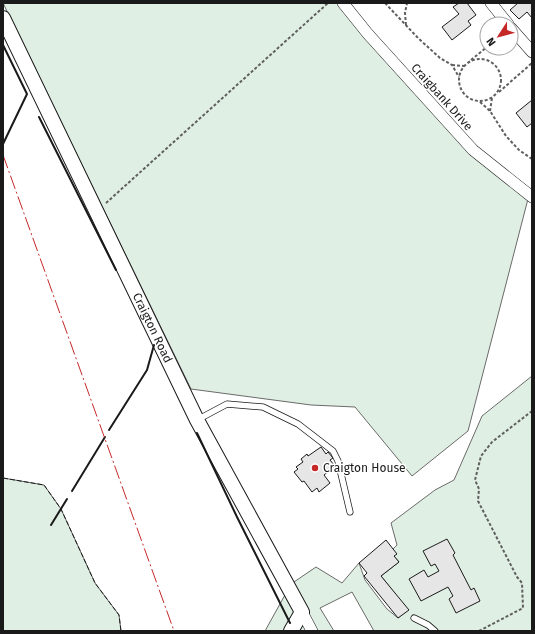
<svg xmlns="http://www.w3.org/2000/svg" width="535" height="634" font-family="'Fira Sans',sans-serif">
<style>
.green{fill:#e0efe3;stroke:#6a6a6a}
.building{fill:#e6e6e6;stroke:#1a1a1a}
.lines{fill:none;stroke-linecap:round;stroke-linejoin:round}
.service-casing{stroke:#1a1a1a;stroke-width:7}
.minor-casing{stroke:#1a1a1a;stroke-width:12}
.tertiary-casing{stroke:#1a1a1a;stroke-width:16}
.path{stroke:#5f5f5f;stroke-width:2;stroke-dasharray:3 2;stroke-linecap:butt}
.service{stroke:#fff;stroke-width:5.5}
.minor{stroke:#fff;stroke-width:11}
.tertiary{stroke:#fff;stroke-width:14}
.fence{stroke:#1a1a1a;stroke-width:1;stroke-dasharray:5 2;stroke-linecap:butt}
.wall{stroke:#1a1a1a;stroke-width:2}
.power{stroke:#c62828;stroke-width:1;stroke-dasharray:14 3 2 3;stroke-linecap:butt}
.poi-dot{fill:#c62828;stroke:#fff;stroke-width:1.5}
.labels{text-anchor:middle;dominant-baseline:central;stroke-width:3;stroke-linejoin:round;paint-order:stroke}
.street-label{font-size:12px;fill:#1a1a1a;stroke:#fff}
.poi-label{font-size:12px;fill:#1a1a1a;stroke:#fff;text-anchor:start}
</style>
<rect width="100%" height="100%" fill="#fff"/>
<g class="green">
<path d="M3,3H343L420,93L529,195L468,431L412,476L355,407L311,405L191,389Z"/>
<path d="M532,376V631H374L352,592L320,608L334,631H265L291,584L316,567L342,583L359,563L365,580L387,609L398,618L408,610L381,576L399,562L394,556L393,549L397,545L391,523L435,490L454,480L482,416Z"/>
<path d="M3,478L44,485L61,509L95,583L119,615L121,631H3Z"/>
</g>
<g class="building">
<path d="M459,3H467L476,15L468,21L471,25L452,40L442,27L459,14L453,7Z"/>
<path d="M518,3H532V18L527,12L519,19L510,10Z"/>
<path d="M532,100V123L527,127L516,113Z"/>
<path d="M321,447L326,454L328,452L333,458L330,460L335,466L324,475L330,483L319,492L317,488L312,492L304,481L302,482L294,472L298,469L296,467L303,462L301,459L307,454L308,456Z"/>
<path d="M447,539L455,553L453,555L471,590L474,588L480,601L456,613L449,599L453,596L448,587L421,601L409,579L424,570L428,577L439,571L435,564L431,566L423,551Z"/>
<path d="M386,540L397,554L394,556L399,562L381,576L409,610L398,618L364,576L367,573L359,563Z"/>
</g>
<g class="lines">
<g class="service-casing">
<g id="service">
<path d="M197,420L227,404L263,407L298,424L333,451L338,461L350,512"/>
<path d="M414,618L428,625L435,631"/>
</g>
</g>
<g class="minor-casing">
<g id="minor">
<path d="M343,3L368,34L473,150L532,197"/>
<path d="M491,3L508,24"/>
<path d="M511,28L532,52"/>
<path d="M302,612L312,631"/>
</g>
</g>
<g class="tertiary-casing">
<g id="tertiary">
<path id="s1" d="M3,18L197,420L302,612L291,631"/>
</g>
</g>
<g class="path">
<path d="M385,3L418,38L440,58L452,65L459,77"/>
<path d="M406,25L405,13L407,3"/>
<circle cx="480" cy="80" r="21"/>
<path d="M471,60L487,47"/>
<path d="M452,65L464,66"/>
<path d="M499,92L532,63"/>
<path d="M480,102L490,111L506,136L519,150L532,159"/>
<path d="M490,111L492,98"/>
<path d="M106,203L328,3"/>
<path d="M479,631L523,608L522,583L517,577L478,501L479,489L475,480L481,456L492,442L532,411"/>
</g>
<use href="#service" class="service"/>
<use href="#minor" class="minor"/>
<use href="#tertiary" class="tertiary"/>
<path class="fence" d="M3,478L44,485L61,509L95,583L119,615L121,631"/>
<g class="wall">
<path d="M3,45L27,94L3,144"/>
<path d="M39,117L116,270"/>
<path d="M109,430L147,370L154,345"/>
<path d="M197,433L237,517L290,623"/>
<path d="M72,491L105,437"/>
<path d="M51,525L67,499"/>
</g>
<path class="power" d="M3,155L174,631"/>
</g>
<circle class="poi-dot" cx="315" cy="468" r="4"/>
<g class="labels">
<g class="street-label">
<text transform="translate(442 97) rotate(48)">Craigbank Drive</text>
<text stroke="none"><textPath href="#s1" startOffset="344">Craigton Road</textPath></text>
</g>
<g class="poi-label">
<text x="323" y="468">Craigton House</text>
</g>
</g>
<rect width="535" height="634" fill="none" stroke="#1a1a1a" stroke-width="8"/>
<g transform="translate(499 36) rotate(234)"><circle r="19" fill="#ffffff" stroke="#a3a3a3"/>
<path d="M0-3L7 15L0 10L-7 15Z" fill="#c62828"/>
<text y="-6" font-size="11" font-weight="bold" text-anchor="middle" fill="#1a1a1a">N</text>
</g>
</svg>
